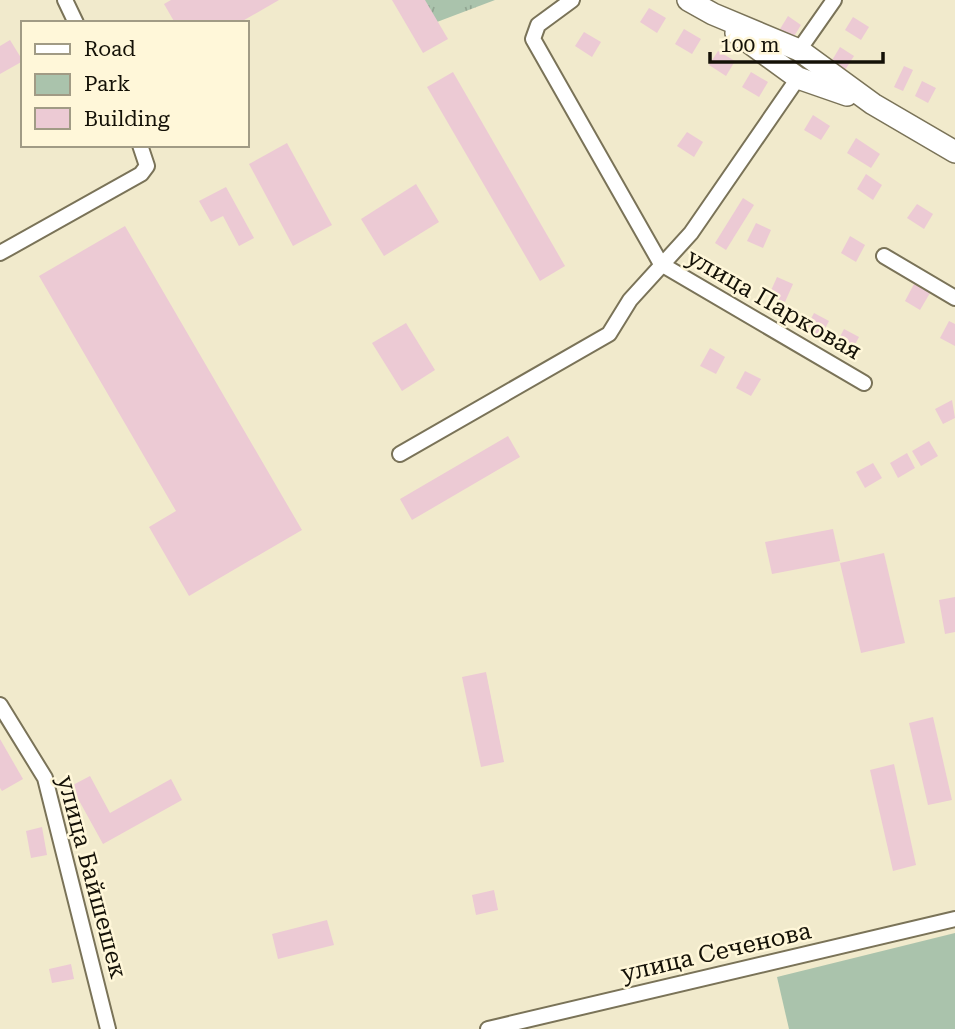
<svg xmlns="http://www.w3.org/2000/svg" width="955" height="1029" font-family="'Roboto Serif',serif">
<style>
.grass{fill:url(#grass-tufts)}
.park{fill:#aac3ac}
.building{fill:#eccad4}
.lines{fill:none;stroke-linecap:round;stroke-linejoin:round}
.minor-casing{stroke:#7a7358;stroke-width:18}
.highway-casing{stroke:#7a7358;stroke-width:24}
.minor{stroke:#fff;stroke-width:14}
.highway{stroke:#fff;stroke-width:21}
.labels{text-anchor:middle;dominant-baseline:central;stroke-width:5;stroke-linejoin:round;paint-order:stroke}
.street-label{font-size:24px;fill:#141107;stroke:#fff7d9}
</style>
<defs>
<pattern id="grass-tufts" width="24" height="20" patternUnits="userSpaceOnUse" patternTransform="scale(1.75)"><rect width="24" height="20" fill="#aac3ac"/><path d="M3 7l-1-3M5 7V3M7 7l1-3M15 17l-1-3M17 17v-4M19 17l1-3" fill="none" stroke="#91a692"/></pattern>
</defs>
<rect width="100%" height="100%" fill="#f1eacc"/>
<path class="grass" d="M414,0H495L429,25Z"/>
<path class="park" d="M955,933V1029H789L777,977Z"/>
<g class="building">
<path d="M171,0H279L239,23H175L164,4Z"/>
<path d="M392,0H425L448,39L423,53Z"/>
<path d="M649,8L666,18L657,33L640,22Z"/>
<path d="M788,16L801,25L793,38L780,29Z"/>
<path d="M853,17L869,27L861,40L845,30Z"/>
<path d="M684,29L701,39L692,54L675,44Z"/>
<path d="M584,32L601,42L592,57L575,46Z"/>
<path d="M10,40L23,61L0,74V46Z"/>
<path d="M840,47L854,56L845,70L831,62Z"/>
<path d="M718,51L735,61L726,76L709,65Z"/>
<path d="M904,66L913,70L903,91L894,87Z"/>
<path d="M453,72L565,266L540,281L427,87Z"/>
<path d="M751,72L768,82L759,97L742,87Z"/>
<path d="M922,81L936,88L928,103L915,96Z"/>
<path d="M813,115L830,126L821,140L804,130Z"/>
<path d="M687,132L703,142L694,157L677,146Z"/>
<path d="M856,138L880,154L871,168L847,153Z"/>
<path d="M287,143L332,225L293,246L249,164Z"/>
<path d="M866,174L882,185L873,200L857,189Z"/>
<path d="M416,184L439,222L384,256L361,219Z"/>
<path d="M226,187L254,238L239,246L223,216L211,222L199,201Z"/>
<path d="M743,198L754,205L726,250L715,243Z"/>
<path d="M917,204L933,214L924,229L907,218Z"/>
<path d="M756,223L771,230L763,248L747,241Z"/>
<path d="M125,226L302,530L189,596L149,527L176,511L39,276Z"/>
<path d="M850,236L865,245L856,262L841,253Z"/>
<path d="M777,277L793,284L785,302L769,295Z"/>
<path d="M914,284L930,293L920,310L905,301Z"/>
<path d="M814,313L829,321L820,338L805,330Z"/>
<path d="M949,321L955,324V346L940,338Z"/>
<path d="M406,323L435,370L402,391L372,343Z"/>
<path d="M844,329L859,337L850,354L835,346Z"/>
<path d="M710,348L725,357L716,374L700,366Z"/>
<path d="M745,371L761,379L751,396L736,388Z"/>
<path d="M952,400L955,418L943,424L935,409Z"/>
<path d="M508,436L520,457L412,520L400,499Z"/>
<path d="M929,441L938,456L921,466L912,451Z"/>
<path d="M907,453L915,468L898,478L890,463Z"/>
<path d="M873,463L882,478L865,488L856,472Z"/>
<path d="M833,529L840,561L772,574L765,542Z"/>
<path d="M884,553L905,643L861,653L840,563Z"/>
<path d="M955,597V632L945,634L939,600Z"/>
<path d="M486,672L504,762L481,767L462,677Z"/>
<path d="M933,717L952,800L928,805L909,723Z"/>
<path d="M0,739L23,779L2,791L0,788Z"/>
<path d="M894,764L916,865L893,871L870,770Z"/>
<path d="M90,776L110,813L171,779L182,800L103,844L71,786Z"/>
<path d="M42,827L47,855L31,858L26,831Z"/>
<path d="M494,890L498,910L476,915L472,895Z"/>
<path d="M327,920L334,945L278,959L272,934Z"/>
<path d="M71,964L74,979L52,983L49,969Z"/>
</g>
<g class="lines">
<g class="minor-casing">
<g id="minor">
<path d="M65,0L76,23"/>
<path d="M572,0L538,25L533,39L661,264L864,383"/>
<path d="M799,50L834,0"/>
<path d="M0,253L141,174L147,166L140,145"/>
<path d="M884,256L955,298"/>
<path d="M400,454L609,334L630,300L691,233L798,78"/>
<path d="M0,705L45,778L108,1029"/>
<path d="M488,1029L955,919"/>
</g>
</g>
<g class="highway-casing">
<g id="highway">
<path d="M688,0L713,14L799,50L873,104L955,152"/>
<path d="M736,33L798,78L847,95"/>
</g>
</g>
<use href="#minor" class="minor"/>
<use href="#highway" class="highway"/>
</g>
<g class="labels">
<g class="street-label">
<text transform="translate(774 304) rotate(30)">улица Парковая</text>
<text transform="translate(92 877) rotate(75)">улица Байшешек</text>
<text transform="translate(716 952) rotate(-13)">улица Сеченова</text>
</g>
</g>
<rect x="21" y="21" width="228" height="126" fill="#fff7d9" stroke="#a19b85" stroke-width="2"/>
<rect x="35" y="44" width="35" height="10" fill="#ffffff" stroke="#a19b85" stroke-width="2"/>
<text x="84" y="56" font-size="21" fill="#141107">Road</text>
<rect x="35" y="74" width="35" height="21" fill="#aac3ac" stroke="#a19b85" stroke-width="2"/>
<text x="84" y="91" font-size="21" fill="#141107">Park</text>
<rect x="35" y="108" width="35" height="21" fill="#eccad4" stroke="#a19b85" stroke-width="2"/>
<text x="84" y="126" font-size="21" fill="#141107">Building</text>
<path d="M710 52v10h173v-10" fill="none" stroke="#141107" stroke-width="3.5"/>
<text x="720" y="52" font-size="21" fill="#141107" stroke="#fff7d9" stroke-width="5" paint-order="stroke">100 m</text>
</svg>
